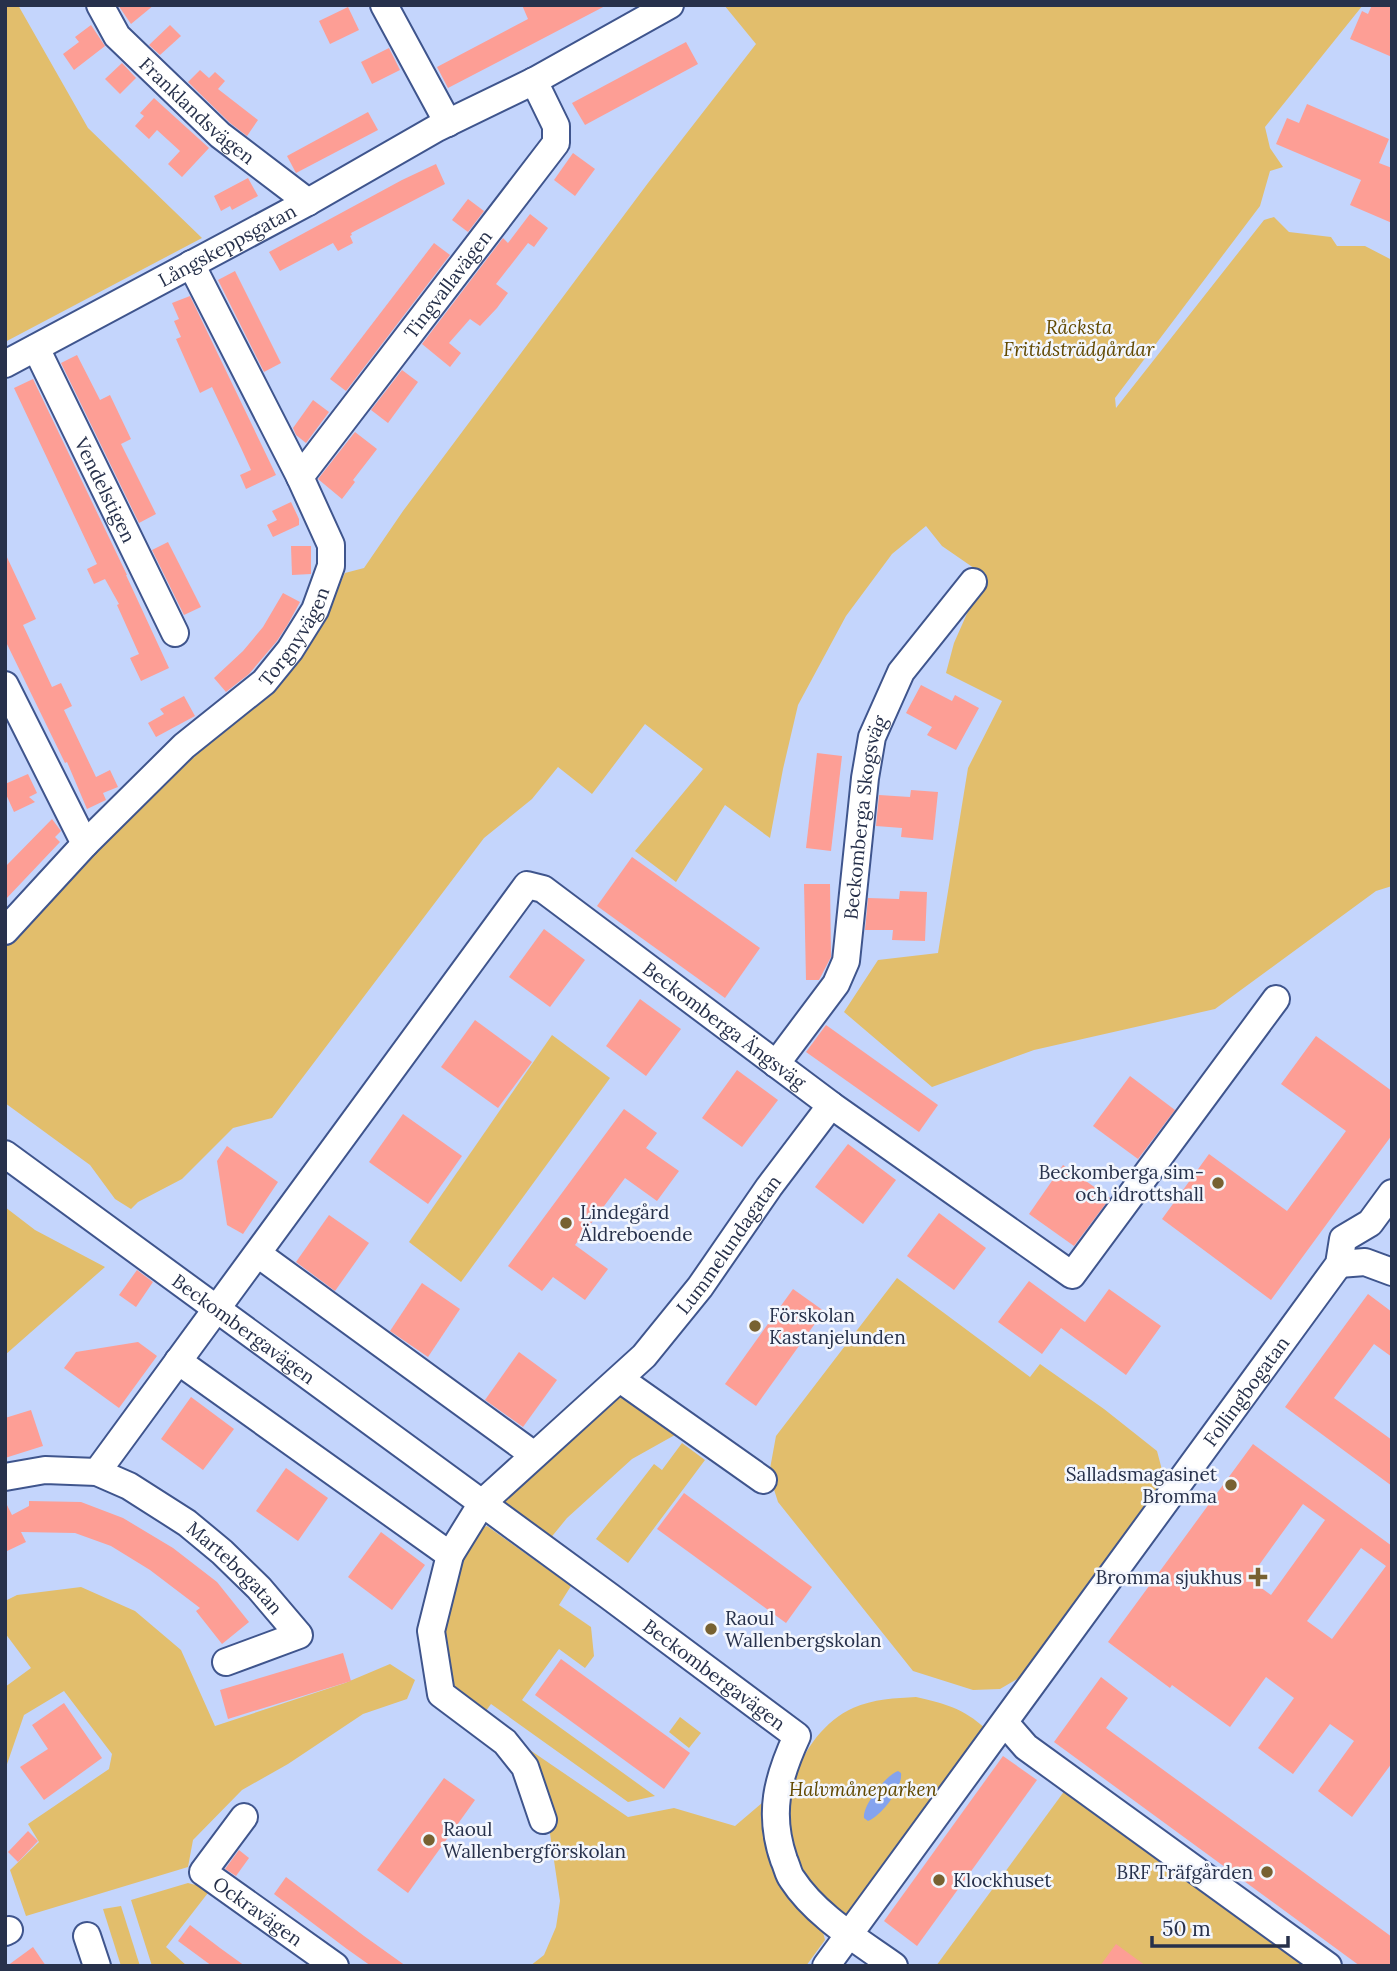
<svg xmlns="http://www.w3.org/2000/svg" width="1397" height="1971" font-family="Lora,serif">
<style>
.green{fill:#e2be6c}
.water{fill:#84a3ee}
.building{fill:#fd9e95;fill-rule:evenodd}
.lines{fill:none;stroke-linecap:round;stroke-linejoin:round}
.minor-casing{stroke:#3f558d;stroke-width:30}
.minor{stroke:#fff;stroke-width:26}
.poi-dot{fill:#776131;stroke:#f3f6fd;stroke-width:2.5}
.labels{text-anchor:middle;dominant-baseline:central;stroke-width:5;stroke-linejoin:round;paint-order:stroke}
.street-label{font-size:19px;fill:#27314b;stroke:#f3f6fd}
.park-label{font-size:19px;font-style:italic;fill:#614800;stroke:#f3f6fd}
.poi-label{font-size:19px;fill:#27314b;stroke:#f3f6fd;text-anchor:start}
</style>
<rect width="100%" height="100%" fill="#c4d5fc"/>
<g class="green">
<path d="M5,5H18L88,128L202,238L5,342Z"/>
<path d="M724,5H1363L1265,127L1270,148L1283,167L1270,171L1260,206L1115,398L1116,408L1264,220L1274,217L1289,232L1331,237L1337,246H1365L1392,260V886L1376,891L1215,1009L1034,1050L932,1087L844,1012L878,960L938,953L968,768L1002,701L946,673L954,643L984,575L942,546L926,526L892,554L846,616L798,705L783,769L770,838L725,805L676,882L635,851L703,769L645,724L592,794L558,767L532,799L484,838L272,1118L233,1128L182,1179L138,1202L131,1209L115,1199L90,1165L5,1103V947L184,762L302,653L320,626L345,573L364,568L403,511L648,183L756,44Z"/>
<path d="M552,1035L610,1078L461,1282L409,1242Z"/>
<path d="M5,1207L35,1230L105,1267L5,1355Z"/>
<path d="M897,1278L1030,1377L1040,1364L1104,1409L1157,1451L1166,1485L1029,1672L1000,1689L973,1690L913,1671L778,1502L769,1474L776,1436Z"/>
<path d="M622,1389L682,1431L632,1459L567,1518L549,1540L498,1505Z"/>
<path d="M682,1443L705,1460L628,1563L596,1539L654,1464L662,1470Z"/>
<path d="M487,1526L571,1586L559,1605L591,1627L594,1656L585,1668L559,1649L522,1700L655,1796L628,1802L491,1704L483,1715L447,1689L440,1633L452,1575L476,1530Z"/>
<path d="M81,1587L135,1611L181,1650L215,1726L345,1683L390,1664L415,1680L407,1699L363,1714L288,1764L242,1790L193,1840L188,1867L26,1916L10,1870L39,1842L28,1824L109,1769L112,1754L64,1691L24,1715L5,1770V1712L7,1711L5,1687L31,1668L5,1633V1601L17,1595Z"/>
<path d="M916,1697C946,1704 963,1708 986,1729L853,1913L842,1916C830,1904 814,1892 804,1879C800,1873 798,1865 796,1859C793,1851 789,1842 788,1833C781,1787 810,1727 853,1708C873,1699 896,1698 916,1697Z"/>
<path d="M680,1717L701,1733L689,1748L669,1732Z"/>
<path d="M508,1735L628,1817L674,1808L735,1826L762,1803L776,1875L822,1928L825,1940L806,1966H530L544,1955L556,1927L560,1901L548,1820Z"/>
<path d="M1071,1782L1314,1966H936Z"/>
<path d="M188,1883L211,1889L166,1947L187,1966H152L131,1900Z"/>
<path d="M121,1906L140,1966H121L103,1909Z"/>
</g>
<path class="water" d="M898,1771L901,1773C903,1788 881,1816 868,1821L864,1818C862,1806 886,1775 898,1771Z"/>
<g class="building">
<path d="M118,5H154L131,24Z"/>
<path d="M522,5H607L448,88L437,67L528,19Z"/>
<path d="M1372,5H1392V57L1350,39L1362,11L1368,14Z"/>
<path d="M348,7L359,30L330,44L319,21Z"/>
<path d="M91,25L105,46L74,70L63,54L79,42L75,37Z"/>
<path d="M170,25L181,36L160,55L149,45Z"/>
<path d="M686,42L698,64L585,125L572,103Z"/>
<path d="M389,48L400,70L372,84L361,62Z"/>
<path d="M122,63L136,78L120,94L105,79Z"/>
<path d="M200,70L209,78L215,72L225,81L218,89L258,120L247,136L230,123L188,82Z"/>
<path d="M154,98L209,148L182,177L168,164L180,151L157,130L149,139L135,126L144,116L140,113Z"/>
<path d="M1307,104L1389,139L1379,163L1392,168V223L1350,205L1361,180L1276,144L1287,118L1299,123Z"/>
<path d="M368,112L378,130L296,173L287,156Z"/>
<path d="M573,153L595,169L575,196L554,180Z"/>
<path d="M436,164L445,184L351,233L352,235L350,236L353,243L338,251L333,243L280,271L269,252L402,180Z"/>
<path d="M248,178L258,196L232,210L230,206L221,211L214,196Z"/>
<path d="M468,199L484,211L468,232L452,220Z"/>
<path d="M530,214L548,228L534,247L528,243L496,284L508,293L497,308L480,326L470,319L449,343L461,353L450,367L422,344L503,238L508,243Z"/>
<path d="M434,243L450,255L346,391L330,379Z"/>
<path d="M235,271L281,363L264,372L218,280Z"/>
<path d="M190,296L276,475L246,489L240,475L251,470L241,448L212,387L200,393L176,339L181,337L174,321L179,319L172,303Z"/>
<path d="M77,355L100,400L110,395L131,439L121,444L156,514L139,523L61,363Z"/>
<path d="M402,370L418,382L388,423L371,410Z"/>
<path d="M33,379L127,575H126L169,668L141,681L130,658L139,654L117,605L119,604L105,579L94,584L87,569L97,564L14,388Z"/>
<path d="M313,400L329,412L306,443L296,435L293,428Z"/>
<path d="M355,432L377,449L353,480L355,482L342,499L318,479Z"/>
<path d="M291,502L299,519V525L273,537L267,525L277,520L272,511Z"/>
<path d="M168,542L201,607L184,615L152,550Z"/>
<path d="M291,546H311V574L292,575Z"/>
<path d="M5,553L36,619L23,625L52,687L61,683L72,706L64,710L96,777L110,770L118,787L103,793L106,800L87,809L67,762L65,763L5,640Z"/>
<path d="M283,593L300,602L288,624L277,641L249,674L226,692L214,678L243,651L263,627Z"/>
<path d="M921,685L952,701L955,695L979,708L956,750L927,735L932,727L906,713Z"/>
<path d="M184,696L195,716L156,737L148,723L164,714L160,709Z"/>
<path d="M817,753L842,756L831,851L806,848Z"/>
<path d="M28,774L37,793L29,797L35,802L14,812L5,792V784Z"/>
<path d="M911,790L938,792L933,840L901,837L902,828L876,826L879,795L910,797Z"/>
<path d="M52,819L61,831L55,837L60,842L5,900V867Z"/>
<path d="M632,857L760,948L725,998L597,906Z"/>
<path d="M804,884H830L831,957L819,980H806Z"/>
<path d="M900,891L927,892L925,941L892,940L893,930H865L868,898L899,899Z"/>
<path d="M544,929L585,960L550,1007L509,977Z"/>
<path d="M640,999L681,1029L646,1076L606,1046Z"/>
<path d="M475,1020L532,1062L498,1108L441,1067Z"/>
<path d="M826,1025L938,1105L919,1132L806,1052Z"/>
<path d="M1316,1036L1392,1091V1135L1271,1300L1162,1219L1209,1154L1287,1211L1346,1131L1281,1084Z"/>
<path d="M737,1070L778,1100L742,1147L702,1118Z"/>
<path d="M1130,1076L1175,1110L1138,1159L1093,1126Z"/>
<path d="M624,1109L657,1133L646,1148L679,1171L657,1201L625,1178L575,1245L608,1269L585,1300L553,1277L542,1291L508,1266Z"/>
<path d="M403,1114L462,1156L428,1204L369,1162Z"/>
<path d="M848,1144L896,1180L863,1224L815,1187Z"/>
<path d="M227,1146L278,1182L243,1234L227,1225L217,1161Z"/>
<path d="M1063,1165L1110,1198L1074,1246L1029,1214Z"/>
<path d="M939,1213L986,1248L954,1290L907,1256Z"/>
<path d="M329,1215L369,1243L335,1291L296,1262Z"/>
<path d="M137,1270L153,1282L136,1307L119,1295Z"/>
<path d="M1029,1281L1085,1322L1109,1289L1161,1326L1126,1375L1061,1328L1042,1354L998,1322Z"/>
<path d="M422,1283L460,1309L428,1357L390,1331Z"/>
<path d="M793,1289L824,1311L756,1406L725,1384Z"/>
<path d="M1368,1294L1392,1312V1357L1374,1344L1334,1398L1392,1440V1486L1285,1407Z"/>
<path d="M138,1342L157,1356L119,1408L64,1368L76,1352Z"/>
<path d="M519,1352L557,1380L523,1427L485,1400Z"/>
<path d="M191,1397L234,1429L203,1470L161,1439Z"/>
<path d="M31,1410L43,1446L5,1458V1418Z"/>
<path d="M1253,1444L1392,1546V1763L1352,1817L1318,1791L1354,1741L1330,1724L1293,1774L1258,1748L1294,1698L1266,1677L1230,1727L1172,1685L1170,1688L1108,1642ZM1303,1504L1325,1520L1271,1595L1249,1579ZM1361,1548L1386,1566L1332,1639L1307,1621Z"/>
<path d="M286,1468L328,1498L298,1541L256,1511Z"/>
<path d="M684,1493L812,1587L786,1623L657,1529Z"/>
<path d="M5,1501L12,1515L29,1506V1501L81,1502L123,1518L173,1548L217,1582L249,1622L222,1644L196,1611L200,1608L150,1570L111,1546L75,1533L21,1532L26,1542L5,1552Z"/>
<path d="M381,1532L425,1565L392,1610L348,1577Z"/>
<path d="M343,1653L351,1681L228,1719L220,1690Z"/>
<path d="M561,1659L690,1753L664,1789L535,1695Z"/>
<path d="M1101,1677L1128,1698L1106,1728L1392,1937V1966H1360L1054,1742Z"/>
<path d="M64,1703L102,1758L44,1800L20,1767L48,1749L32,1725Z"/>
<path d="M1003,1756L1037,1780L917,1946L884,1921Z"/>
<path d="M444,1778L475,1800L408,1893L377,1870Z"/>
<path d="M28,1831L38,1841L18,1862L8,1852Z"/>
<path d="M239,1850L249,1858L236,1876L225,1869Z"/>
<path d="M286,1877L364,1936L406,1966H371L347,1949L274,1894Z"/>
<path d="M190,1925L220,1948L245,1966H212L178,1941Z"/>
<path d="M1116,1944L1146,1966H1100Z"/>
<path d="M33,1947L46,1966H7Z"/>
</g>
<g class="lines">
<g class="minor-casing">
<g id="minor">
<path id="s1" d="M100,5L117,36L220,135L308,202"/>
<path d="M384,5L448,123"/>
<path id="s2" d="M36,348L175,633"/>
<path id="s3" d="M5,364L308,202L437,128L534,81L670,5"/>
<path id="s4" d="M300,477L556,143V126L534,81"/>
<path d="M5,685L85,844"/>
<path id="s5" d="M5,931L85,844L184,746L264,682L290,650L315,610L331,566V545L300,477L191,264"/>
<path id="s6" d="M776,1064L836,984L846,961L865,778L872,737L901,672L973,582"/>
<path id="s7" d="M5,1154L609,1596L797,1736C777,1779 768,1814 784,1860C787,1866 788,1874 792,1879C816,1916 859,1941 894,1966"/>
<path d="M258,1254L534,1455"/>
<path d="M1339,1264L1365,1262L1392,1272"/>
<path d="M178,1361L450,1555"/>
<path d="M620,1379L763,1480"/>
<path id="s8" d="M97,1472L527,885L543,889L831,1105L1072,1275L1276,999"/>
<path id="s9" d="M5,1477L45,1470L97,1472L129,1486L187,1523L222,1552L259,1588L299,1635L226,1662"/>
<path d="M1005,1723L1026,1747L1328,1966"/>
<path id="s10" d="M244,1817L203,1872L335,1966"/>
<path id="s11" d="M543,1820L525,1767L505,1742L441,1694L431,1631L450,1555L482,1503L644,1356L700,1287L769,1187L831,1105"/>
<path d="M5,1932L9,1930"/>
<path d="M87,1936L97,1966"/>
<path id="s12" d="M826,1966L1339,1264L1343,1239L1370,1223L1392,1193"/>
</g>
</g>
<use href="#minor" class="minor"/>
</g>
<g class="poi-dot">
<circle cx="1218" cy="1183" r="7"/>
<circle cx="566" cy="1223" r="7"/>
<circle cx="755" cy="1326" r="7"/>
<circle cx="1231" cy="1485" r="7"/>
<path d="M1254.5 1566.5h7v7h7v7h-7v7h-7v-7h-7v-7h7z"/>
<circle cx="711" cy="1629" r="7"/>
<circle cx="429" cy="1840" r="7"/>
<circle cx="1267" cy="1872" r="7"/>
<circle cx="939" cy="1880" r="7"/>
</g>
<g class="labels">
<g class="street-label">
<text stroke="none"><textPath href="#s1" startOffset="145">Franklandsvägen</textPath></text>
<text stroke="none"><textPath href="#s3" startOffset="252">Långskeppsgatan</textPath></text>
<text stroke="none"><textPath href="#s4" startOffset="243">Tingvallavägen</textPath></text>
<text stroke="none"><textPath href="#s2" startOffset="158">Vendelstigen</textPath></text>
<text stroke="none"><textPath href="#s5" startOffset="415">Torgnyvägen</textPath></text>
<text stroke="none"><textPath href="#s6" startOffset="270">Beckomberga Skogsväg</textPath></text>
<text stroke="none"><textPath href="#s8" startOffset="971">Beckomberga Ängsväg</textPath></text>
<text stroke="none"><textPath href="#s11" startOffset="730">Lummelundagatan</textPath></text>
<text stroke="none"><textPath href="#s7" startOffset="296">Beckombergavägen</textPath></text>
<text stroke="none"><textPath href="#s12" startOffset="712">Follingbogatan</textPath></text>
<text stroke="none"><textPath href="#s9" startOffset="262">Martebogatan</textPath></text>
<text stroke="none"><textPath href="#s7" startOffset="880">Beckombergavägen</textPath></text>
<text stroke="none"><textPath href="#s10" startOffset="136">Ockravägen</textPath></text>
</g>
<g class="park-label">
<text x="1079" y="327">Råcksta<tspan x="1079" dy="22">Fritidsträdgårdar</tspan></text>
<text x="863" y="1789">Halvmåneparken</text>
</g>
<g class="poi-label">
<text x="1204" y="1172" text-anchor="end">Beckomberga sim-<tspan x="1204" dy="22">och idrottshall</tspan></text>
<text x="580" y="1212">Lindegård<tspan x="580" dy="22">Äldreboende</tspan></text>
<text x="769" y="1315">Förskolan<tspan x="769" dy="22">Kastanjelunden</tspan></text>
<text x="1217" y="1474" text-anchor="end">Salladsmagasinet<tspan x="1217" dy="22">Bromma</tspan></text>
<text x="1242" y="1577" text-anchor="end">Bromma sjukhus</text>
<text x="725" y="1618">Raoul<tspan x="725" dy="22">Wallenbergskolan</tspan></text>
<text x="443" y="1829">Raoul<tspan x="443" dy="22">Wallenbergförskolan</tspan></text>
<text x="1253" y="1872" text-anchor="end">BRF Träfgården</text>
<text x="953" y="1880">Klockhuset</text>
</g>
</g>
<rect width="1397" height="1971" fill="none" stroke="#27314b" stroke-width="14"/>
<path d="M1152 1936v10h136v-10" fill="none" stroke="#27314b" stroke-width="3.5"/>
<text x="1162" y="1936" font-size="21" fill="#27314b" stroke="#f3f6fd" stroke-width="5" paint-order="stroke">50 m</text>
</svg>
